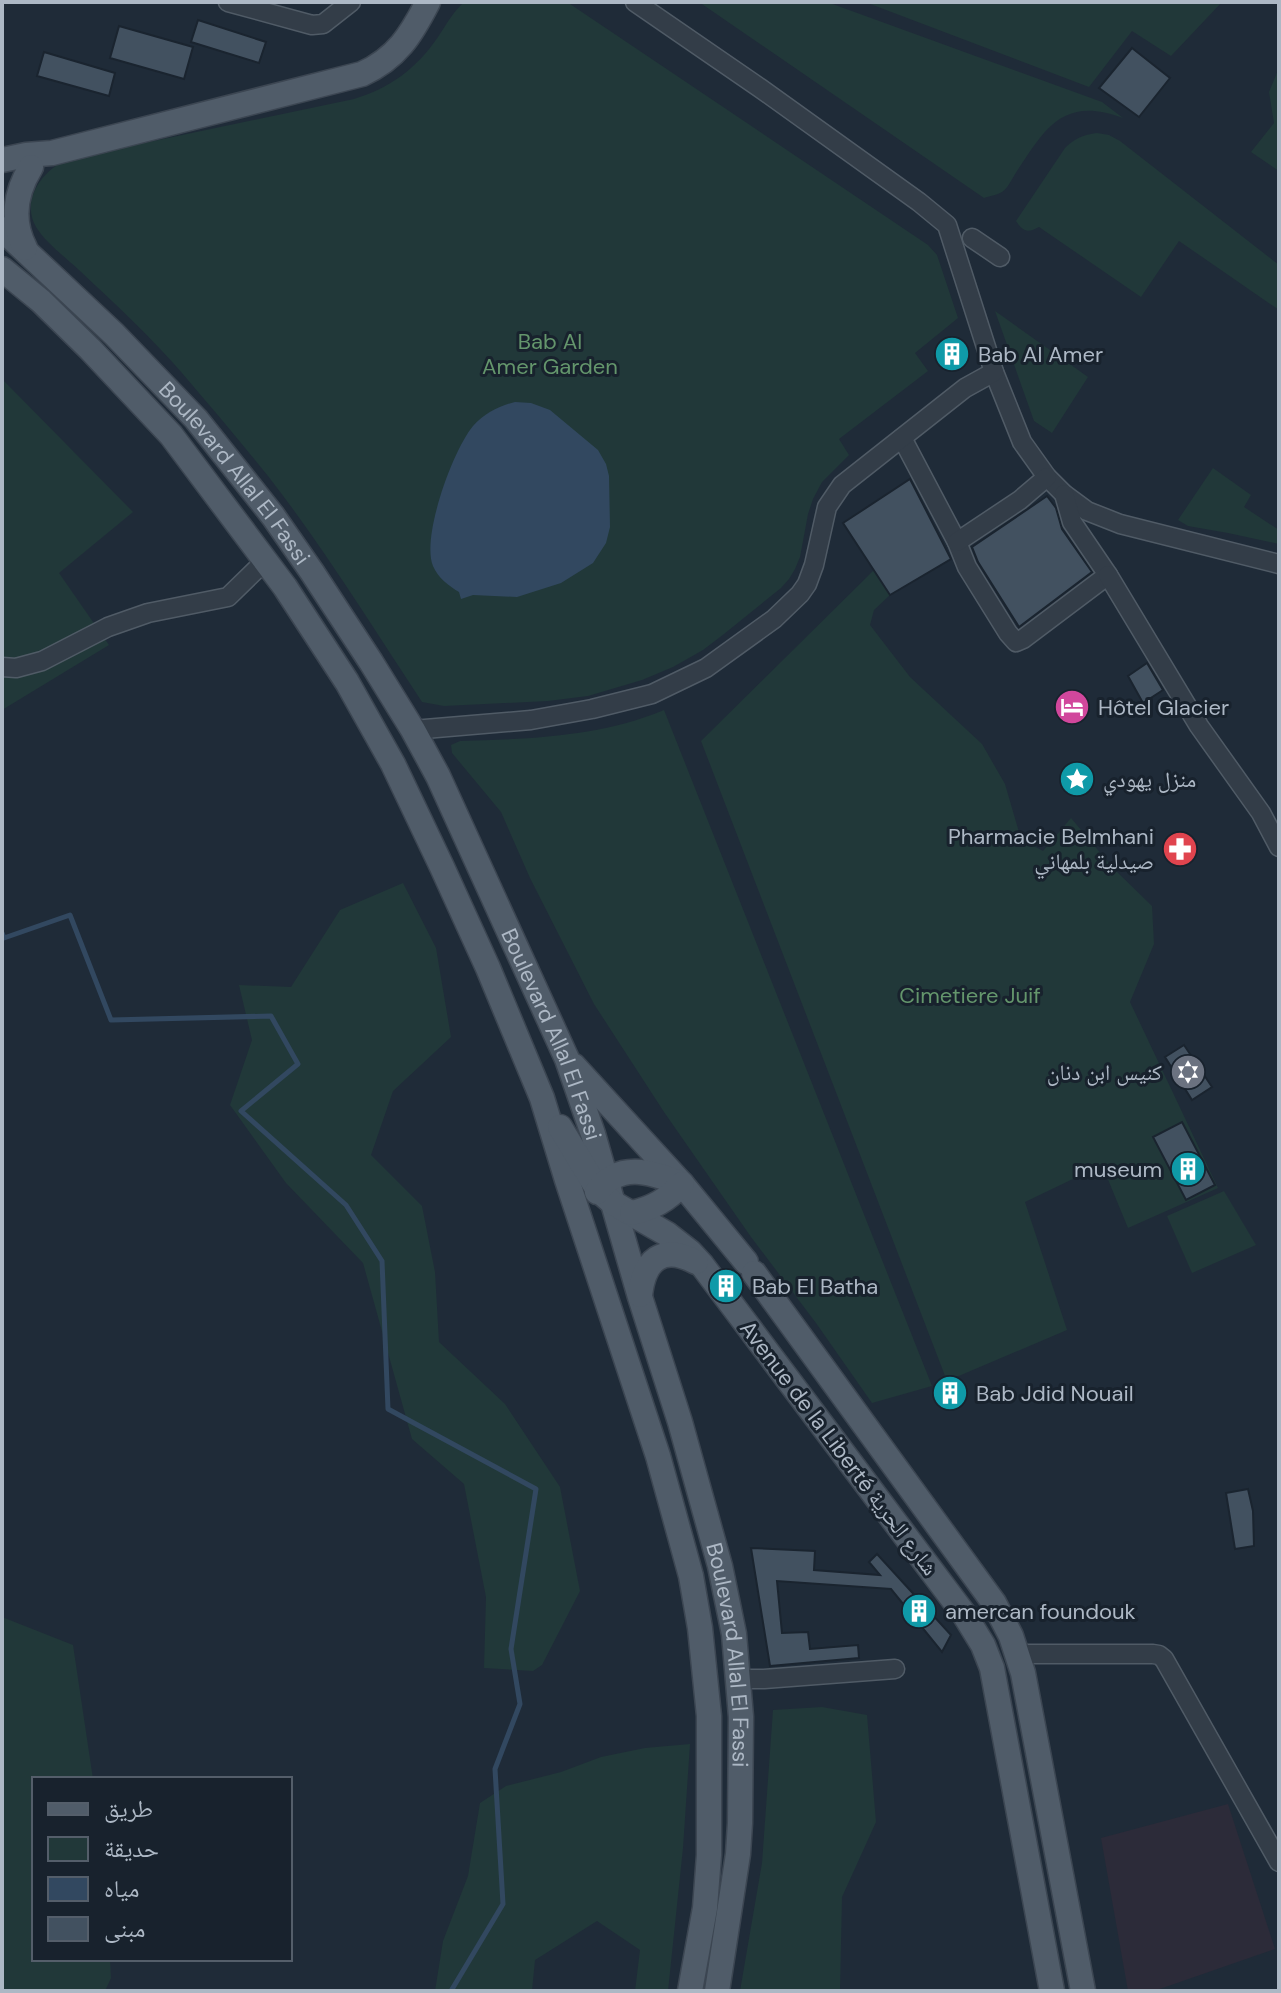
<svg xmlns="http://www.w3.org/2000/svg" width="1281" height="1993" font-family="'DM Sans','Noto Naskh Arabic',sans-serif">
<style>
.medical{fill:#2c2b39}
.green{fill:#213839}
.water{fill:#324860}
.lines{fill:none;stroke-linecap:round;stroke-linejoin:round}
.stream{stroke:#324860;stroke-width:5}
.building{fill:#425160;stroke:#1a242f;stroke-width:2}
.minor-casing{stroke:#505b66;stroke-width:21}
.major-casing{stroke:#3c4652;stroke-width:27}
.minor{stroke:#333d48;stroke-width:18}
.major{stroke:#505c69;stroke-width:24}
.labels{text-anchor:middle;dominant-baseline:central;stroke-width:6;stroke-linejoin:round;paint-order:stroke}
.park-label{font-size:22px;fill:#64966c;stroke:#18222d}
.poi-label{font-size:22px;fill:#adb8c5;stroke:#18222d;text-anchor:start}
.street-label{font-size:22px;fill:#adb8c5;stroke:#18222d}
</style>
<rect width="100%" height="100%" fill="#1f2b38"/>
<path class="medical" d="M1228,1804L1275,1949L1154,1991H1128L1101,1838Z"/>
<g class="green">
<path d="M464,2H567L928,245L937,255L958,318L915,353L928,371L839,439L849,455L822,482L813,499L808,514L800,557L795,569L789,579L781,588L724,634L703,650L673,667L642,680L588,696L548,701L444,706L422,702C372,626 324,548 268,476C240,441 211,407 182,373C150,336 114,303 79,270C65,257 46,243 36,227C20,199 44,169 68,159L354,99C390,88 416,69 438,37C446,25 453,12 464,2Z"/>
<path d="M699,2H827L1102,102L1123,118C1064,96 1046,127 1017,171C1013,177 1008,188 1002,192C997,195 989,196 984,198Z"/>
<path d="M865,2H1222L1171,56L1132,31L1089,87Z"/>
<path d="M1279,68V171L1251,152L1274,123L1269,92Z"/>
<path d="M1097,133L1109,135L1120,141L1279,265V310L1179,241L1141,297L1039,227C1028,233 1023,232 1016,221L1065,148C1075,138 1083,135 1097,133Z"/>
<path d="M995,311L1088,377L1052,433L1034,421Z"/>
<path d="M2,379L133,512L59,573L109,645L2,710Z"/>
<path d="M1213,468L1251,495L1244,507L1279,530V544L1228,533L1188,526L1178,520Z"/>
<path d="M874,570L890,595L874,610L870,625L910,677L982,744L1005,784L1021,839L1043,851L1071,818L1113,868L1152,906L1154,944L1130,1002L1218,1188L1128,1228L1102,1165L1025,1202L1067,1330L947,1381L701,741Z"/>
<path d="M664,710L932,1386L872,1403L816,1323L751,1237L664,1112L594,1004L530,878L501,812L452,753L451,745L460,741C528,739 600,737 664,710Z"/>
<path d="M403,883L436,948L451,1037L393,1091L371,1155L422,1206L435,1272L439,1342L505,1404L560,1487L580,1591L542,1665L533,1671L484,1668L486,1597L464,1484L412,1439L363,1263L286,1183L230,1105L252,1040L239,985L291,987L340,910Z"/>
<path d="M1224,1191L1256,1245L1192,1273L1167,1216Z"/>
<path d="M2,1617L73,1645L93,1779H34V1959H110L111,1978L105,1991H2Z"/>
<path d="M822,1707L867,1715L876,1822L842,1897L840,1991H740L762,1863L773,1710Z"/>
<path d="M690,1744L683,1848L668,1991H635L640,1950L597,1921L535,1960L532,1991H435L443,1941L468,1876L480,1803L506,1786L561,1772L601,1757L645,1748Z"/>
</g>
<path class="water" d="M515,402L531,403L550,410L598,450L606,464L609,476L610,527L606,543L593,563L561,583L517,597L473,595L461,599L459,592C449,586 438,578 433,566C421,537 453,450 473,426C485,413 499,406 515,402Z"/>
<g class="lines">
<path class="stream" d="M2,933L4,938L70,915L111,1020L271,1016L298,1064L241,1111L346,1205L382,1261L388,1409L536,1489L511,1649L520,1704L495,1769L503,1904L451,1991"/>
</g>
<g class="building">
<path d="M198,20L266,42L259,63L191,42Z"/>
<path d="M119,26L193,47L184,79L110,58Z"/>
<path d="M1132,48L1170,78L1139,117L1099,88Z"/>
<path d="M44,52L115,73L109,96L37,76Z"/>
<path d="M910,479L951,559L890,595L843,523Z"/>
<path d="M1047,496L1056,508L1062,529L1092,572L1019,627L978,562L972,547Z"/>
<path d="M1147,663L1163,690L1143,703L1128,676Z"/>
<path d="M1184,1045L1212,1087L1192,1100L1165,1057Z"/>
<path d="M1182,1122L1215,1185L1186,1200L1153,1137Z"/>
<path d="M1248,1489L1253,1511L1254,1546L1235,1549L1226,1493Z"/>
<path d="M751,1548L815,1551L814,1570L880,1575L869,1562L877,1554L951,1635L942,1652L891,1589L777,1581L782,1633L808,1632L810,1649L858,1645L859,1658L770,1666Z"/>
</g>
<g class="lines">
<g class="minor-casing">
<g id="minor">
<path d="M228,2L312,25L323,24L351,2"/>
<path d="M635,2L760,88L919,202L947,225L994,372L1022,442L1047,477L1064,494L1087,511L1120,524L1279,564"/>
<path d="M972,238L1000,257"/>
<path d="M902,438L957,542L967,567L1008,633L1016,642L1023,639L1108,575L1072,522L1064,494"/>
<path d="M957,542L1020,500L1047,477"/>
<path d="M1108,575L1199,726L1261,813L1279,847"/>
<path d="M2,667L16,668L42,661L108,627L148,613L228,597L266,560"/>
<path d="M413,730L531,720L592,709L652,694L706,668L774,619L800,594L807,584L814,565L827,507L842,485L965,388L994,372"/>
<path d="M1018,1654H1153L1159,1655L1164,1659L1279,1862"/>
<path d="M738,1679H764L895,1669"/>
</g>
</g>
<g class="major-casing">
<g id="major">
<path d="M2,160L26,155L52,153L362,74C397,58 411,35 428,2"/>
<path id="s1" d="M2,229L114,334L196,419L273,516L312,572L371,662L413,730L438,776L567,1059L593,1134L640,1297L680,1422L720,1566L734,1634L741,1717L740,1823L738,1854L717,1991"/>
<path d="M25,248C11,221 15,193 31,167"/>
<path d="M2,269L41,301L90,349L171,435L285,587L347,682L393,764L442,867L488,968L542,1098L567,1180L658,1456L691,1576L700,1628L709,1716V1855L705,1908L690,1991"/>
<path d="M574,1066L682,1184L746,1262"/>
<path d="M560,1127L598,1190L613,1203L667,1234L690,1252L702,1265L964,1614L983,1645L992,1668L1052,1991"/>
<path d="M597,1192C619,1161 650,1172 680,1183"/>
<path d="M632,1213C653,1208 667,1200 682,1184"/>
<path d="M754,1273L994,1603L1011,1636L1023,1673L1083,1991"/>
<path d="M640,1295C644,1260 662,1244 696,1262"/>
</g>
</g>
<use href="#minor" class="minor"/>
<use href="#major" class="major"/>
</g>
<defs>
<g id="building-disc" transform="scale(1.8)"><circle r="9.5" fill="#0f9aa8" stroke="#18222d"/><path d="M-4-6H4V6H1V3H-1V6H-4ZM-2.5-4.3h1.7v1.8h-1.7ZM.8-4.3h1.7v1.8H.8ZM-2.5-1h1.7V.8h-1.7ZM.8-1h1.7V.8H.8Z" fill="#fff"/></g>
<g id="hotel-disc" transform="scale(1.8)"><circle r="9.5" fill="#d1479c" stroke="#18222d"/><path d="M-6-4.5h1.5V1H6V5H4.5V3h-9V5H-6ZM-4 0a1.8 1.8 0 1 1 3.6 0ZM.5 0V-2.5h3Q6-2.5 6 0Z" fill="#fff"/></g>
<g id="sight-disc" transform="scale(1.8)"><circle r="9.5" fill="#0f9aa8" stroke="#18222d"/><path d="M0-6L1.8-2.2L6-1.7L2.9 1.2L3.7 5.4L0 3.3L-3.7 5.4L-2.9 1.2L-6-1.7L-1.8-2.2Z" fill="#fff"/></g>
<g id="pharmacy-disc" transform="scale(1.8)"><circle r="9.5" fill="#e0444e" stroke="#18222d"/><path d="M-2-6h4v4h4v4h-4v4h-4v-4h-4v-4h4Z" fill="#fff"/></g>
<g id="synagogue-disc" transform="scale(1.8)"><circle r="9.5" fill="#6b7280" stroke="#18222d"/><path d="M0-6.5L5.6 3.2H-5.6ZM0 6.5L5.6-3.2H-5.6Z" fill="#fff"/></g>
</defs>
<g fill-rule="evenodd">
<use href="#building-disc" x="952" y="354"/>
<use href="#hotel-disc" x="1072" y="707"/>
<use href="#sight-disc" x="1077" y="779"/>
<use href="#pharmacy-disc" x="1180" y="849"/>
<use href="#synagogue-disc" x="1188" y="1072"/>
<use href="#building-disc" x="1188" y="1169"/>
<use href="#building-disc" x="726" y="1286"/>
<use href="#building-disc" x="950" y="1393"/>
<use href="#building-disc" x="919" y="1611"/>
</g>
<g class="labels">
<g class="park-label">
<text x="550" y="341">Bab Al<tspan x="550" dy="25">Amer Garden</tspan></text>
<text x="970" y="995">Cimetiere Juif</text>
</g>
<g class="poi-label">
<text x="978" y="354">Bab Al Amer</text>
<text x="1098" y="707">Hôtel Glacier</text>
<text x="1103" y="779">منزل يهودي</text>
<text x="1154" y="836" text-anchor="end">Pharmacie Belmhani<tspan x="1154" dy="25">صيدلية بلمهاني</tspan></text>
<text x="1162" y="1072" text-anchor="end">كنيس ابن دنان</text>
<text x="1162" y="1169" text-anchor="end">museum</text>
<text x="752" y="1286">Bab El Batha</text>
<text x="976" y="1393">Bab Jdid Nouail</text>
<text x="945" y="1611">amercan foundouk</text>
</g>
<g class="street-label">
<text stroke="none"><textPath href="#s1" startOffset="338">Boulevard Allal El Fassi</textPath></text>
<text stroke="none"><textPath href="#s1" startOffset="986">Boulevard Allal El Fassi</textPath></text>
<text transform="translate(839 1448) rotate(53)">Avenue de la Liberté شارع الحرية</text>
<text stroke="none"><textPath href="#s1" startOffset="1634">Boulevard Allal El Fassi</textPath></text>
</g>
</g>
<rect width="1281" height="1993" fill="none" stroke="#adb8c5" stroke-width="8"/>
<rect x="32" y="1777" width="260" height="184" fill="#18222d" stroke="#545e6a" stroke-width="2"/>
<rect x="48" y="1803" width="40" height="12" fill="#505c69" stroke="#545e6a" stroke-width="2"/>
<text x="104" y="1817" font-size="24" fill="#adb8c5">طريق</text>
<rect x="48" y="1837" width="40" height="24" fill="#213839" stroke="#545e6a" stroke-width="2"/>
<text x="104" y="1857" font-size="24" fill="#adb8c5">حديقة</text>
<rect x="48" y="1877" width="40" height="24" fill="#324860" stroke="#545e6a" stroke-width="2"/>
<text x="104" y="1897" font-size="24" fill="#adb8c5">مياه</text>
<rect x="48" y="1917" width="40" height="24" fill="#425160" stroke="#545e6a" stroke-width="2"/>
<text x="104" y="1937" font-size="24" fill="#adb8c5">مبنى</text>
</svg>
